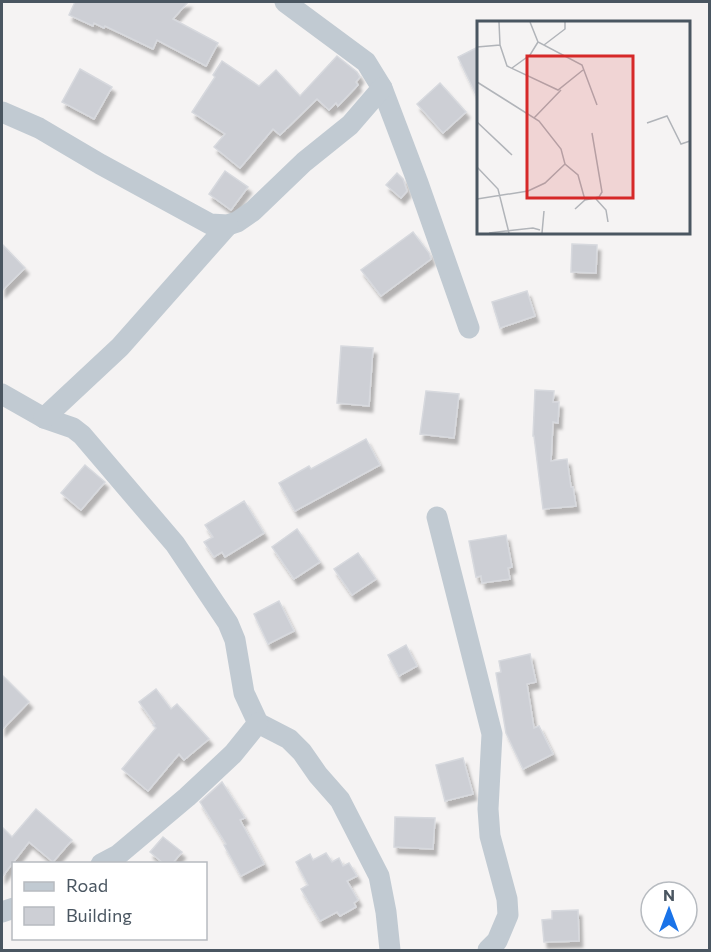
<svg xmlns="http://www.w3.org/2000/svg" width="711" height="952" font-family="Commissioner,sans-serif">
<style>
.building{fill:#cdcfd5;stroke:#d7d9de;stroke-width:1.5;filter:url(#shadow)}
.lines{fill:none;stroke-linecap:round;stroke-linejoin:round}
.minor{stroke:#c1cad2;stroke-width:21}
.inset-road{fill:none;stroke:#b1b4b9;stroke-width:1.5}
.view{fill:#d62828;fill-opacity:0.15;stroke:#d62828;stroke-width:3}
.inset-edge{fill:none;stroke:#4a5661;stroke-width:3}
</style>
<defs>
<filter id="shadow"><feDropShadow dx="3.5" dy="6" stdDeviation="1.5" flood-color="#0004"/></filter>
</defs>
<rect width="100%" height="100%" fill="#f5f3f3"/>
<g class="building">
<path d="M75,2H188L173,19L218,43L206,66L157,40L153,49L105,26L104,28L94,23L93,26L69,15Z"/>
<path d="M478,47V99L458,57Z"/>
<path d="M337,56L357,72L360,77L356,82L358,85L338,106L336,103L329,110L317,99L280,135L273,129L240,168L214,147L225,134L192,112L215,77L213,75L222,61L259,86L276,70L300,96Z"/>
<path d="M80,69L112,87L94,119L62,102Z"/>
<path d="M440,83L466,112L443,133L417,104Z"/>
<path d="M225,171L248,187L231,210L209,194Z"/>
<path d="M397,173L403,179L407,191L401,198L386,185Z"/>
<path d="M413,232L429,253L431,259L381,296L361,270Z"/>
<path d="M2,244L25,268L2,291Z"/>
<path d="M572,244L597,245L596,273L571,272Z"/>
<path d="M527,291L535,316L500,328L492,302Z"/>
<path d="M341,346L373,348L369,406L337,403Z"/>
<path d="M535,390L554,391L553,402H559L558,423L553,422L551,461L567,459L571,487H573L576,506L543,509L534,436H533Z"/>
<path d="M426,391L459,394L454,438L420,434Z"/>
<path d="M366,439L380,465L295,511L279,483L309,466L311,469Z"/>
<path d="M85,465L105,482L81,510L61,493Z"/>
<path d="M244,501L264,533L225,557L222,552L214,557L204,542L213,537L205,525Z"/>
<path d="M297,529L320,562L294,579L272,547Z"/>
<path d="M506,535L512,567L508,568L510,579L482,583L481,576L476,577L469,541Z"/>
<path d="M358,553L376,579L352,595L334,569Z"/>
<path d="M279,601L294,631L268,644L254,614Z"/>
<path d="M406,645L417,666L399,676L388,655Z"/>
<path d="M530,654L536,682L527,684L534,728L539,726L553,754L523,769L506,733L496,673L501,672L499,661Z"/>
<path d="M2,675L29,702L2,730Z"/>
<path d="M156,689L171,709L177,704L209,739L184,760L179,754L148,791L122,769L156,728L153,725L155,724L139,702Z"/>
<path d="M463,758L473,794L445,801L436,765Z"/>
<path d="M222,782L245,818L240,820L264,864L241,876L224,845L226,844L200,802Z"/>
<path d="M36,809L72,840L53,862L29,842L2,877V827L12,837Z"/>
<path d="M395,817L435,818L433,849L394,847Z"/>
<path d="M163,837L182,852L172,864H164L150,852Z"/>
<path d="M326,853L332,862L339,858L343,866L349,863L357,876L347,881L358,900L354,903L356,907L340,916L337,912L320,921L301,889L308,885L296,862L310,854L313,860Z"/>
<path d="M578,910L579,941L544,942L542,920L552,919V911Z"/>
</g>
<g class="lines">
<g class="minor">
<path d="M285,2L366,62L382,88L418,183L469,328"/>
<path d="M2,112L39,128L100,164L210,224L228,225L237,222L253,211L304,162L350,125L382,88"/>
<path d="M2,394L44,418L73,428L82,435L175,544L228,623L235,640L244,693L258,723L289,739L302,752L318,775L340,800L379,876L386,912L390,950"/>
<path d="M44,418L120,347L228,225"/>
<path d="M437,517L492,734L488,809L490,836L507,899L508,915L497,941L488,950"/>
<path d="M101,864L118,855L187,797L233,754L258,723"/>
<path d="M2,912L14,908"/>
</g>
</g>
<g transform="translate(477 21)">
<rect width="213" height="213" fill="#f5f3f3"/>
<path class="inset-road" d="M53,1L61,21L105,44L120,84M23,24L30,45L81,69L106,49M67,24L88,8V1M0,26L23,24L22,1M35,47L53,34L61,21M0,61L62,100L84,128L88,143L101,154L108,179M57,97L84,69M0,101L35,134M170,102L190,95L204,123L213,120M0,146L21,168L32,212M0,178L51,170L68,162L88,143M119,178L129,189L131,201M98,188L108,179L122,176L125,171L115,112M12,212L56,207L63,209M65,212L67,190"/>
<path class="view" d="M50,35H156V177H50Z"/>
<rect width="213" height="213" class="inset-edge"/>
</g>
<rect width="711" height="952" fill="none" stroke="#4a5661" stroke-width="6"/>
<rect x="12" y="862" width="195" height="78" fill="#ffffff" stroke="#b7bbc0" stroke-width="1.5"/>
<rect x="24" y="882" width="30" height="9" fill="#c1cad2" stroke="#b7bbc0" stroke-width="1.5"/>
<text x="66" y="892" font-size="18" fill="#4a5661">Road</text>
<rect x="24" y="907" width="30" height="18" fill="#cdcfd5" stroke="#b7bbc0" stroke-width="1.5"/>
<text x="66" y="922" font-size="18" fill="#4a5661">Building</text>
<g transform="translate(669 910)"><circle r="28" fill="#ffffff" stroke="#b7bbc0" stroke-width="1.5"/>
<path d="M0-4.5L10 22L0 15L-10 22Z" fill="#1a73e8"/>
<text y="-9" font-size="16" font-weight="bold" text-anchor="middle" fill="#4a5661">N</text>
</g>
</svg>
